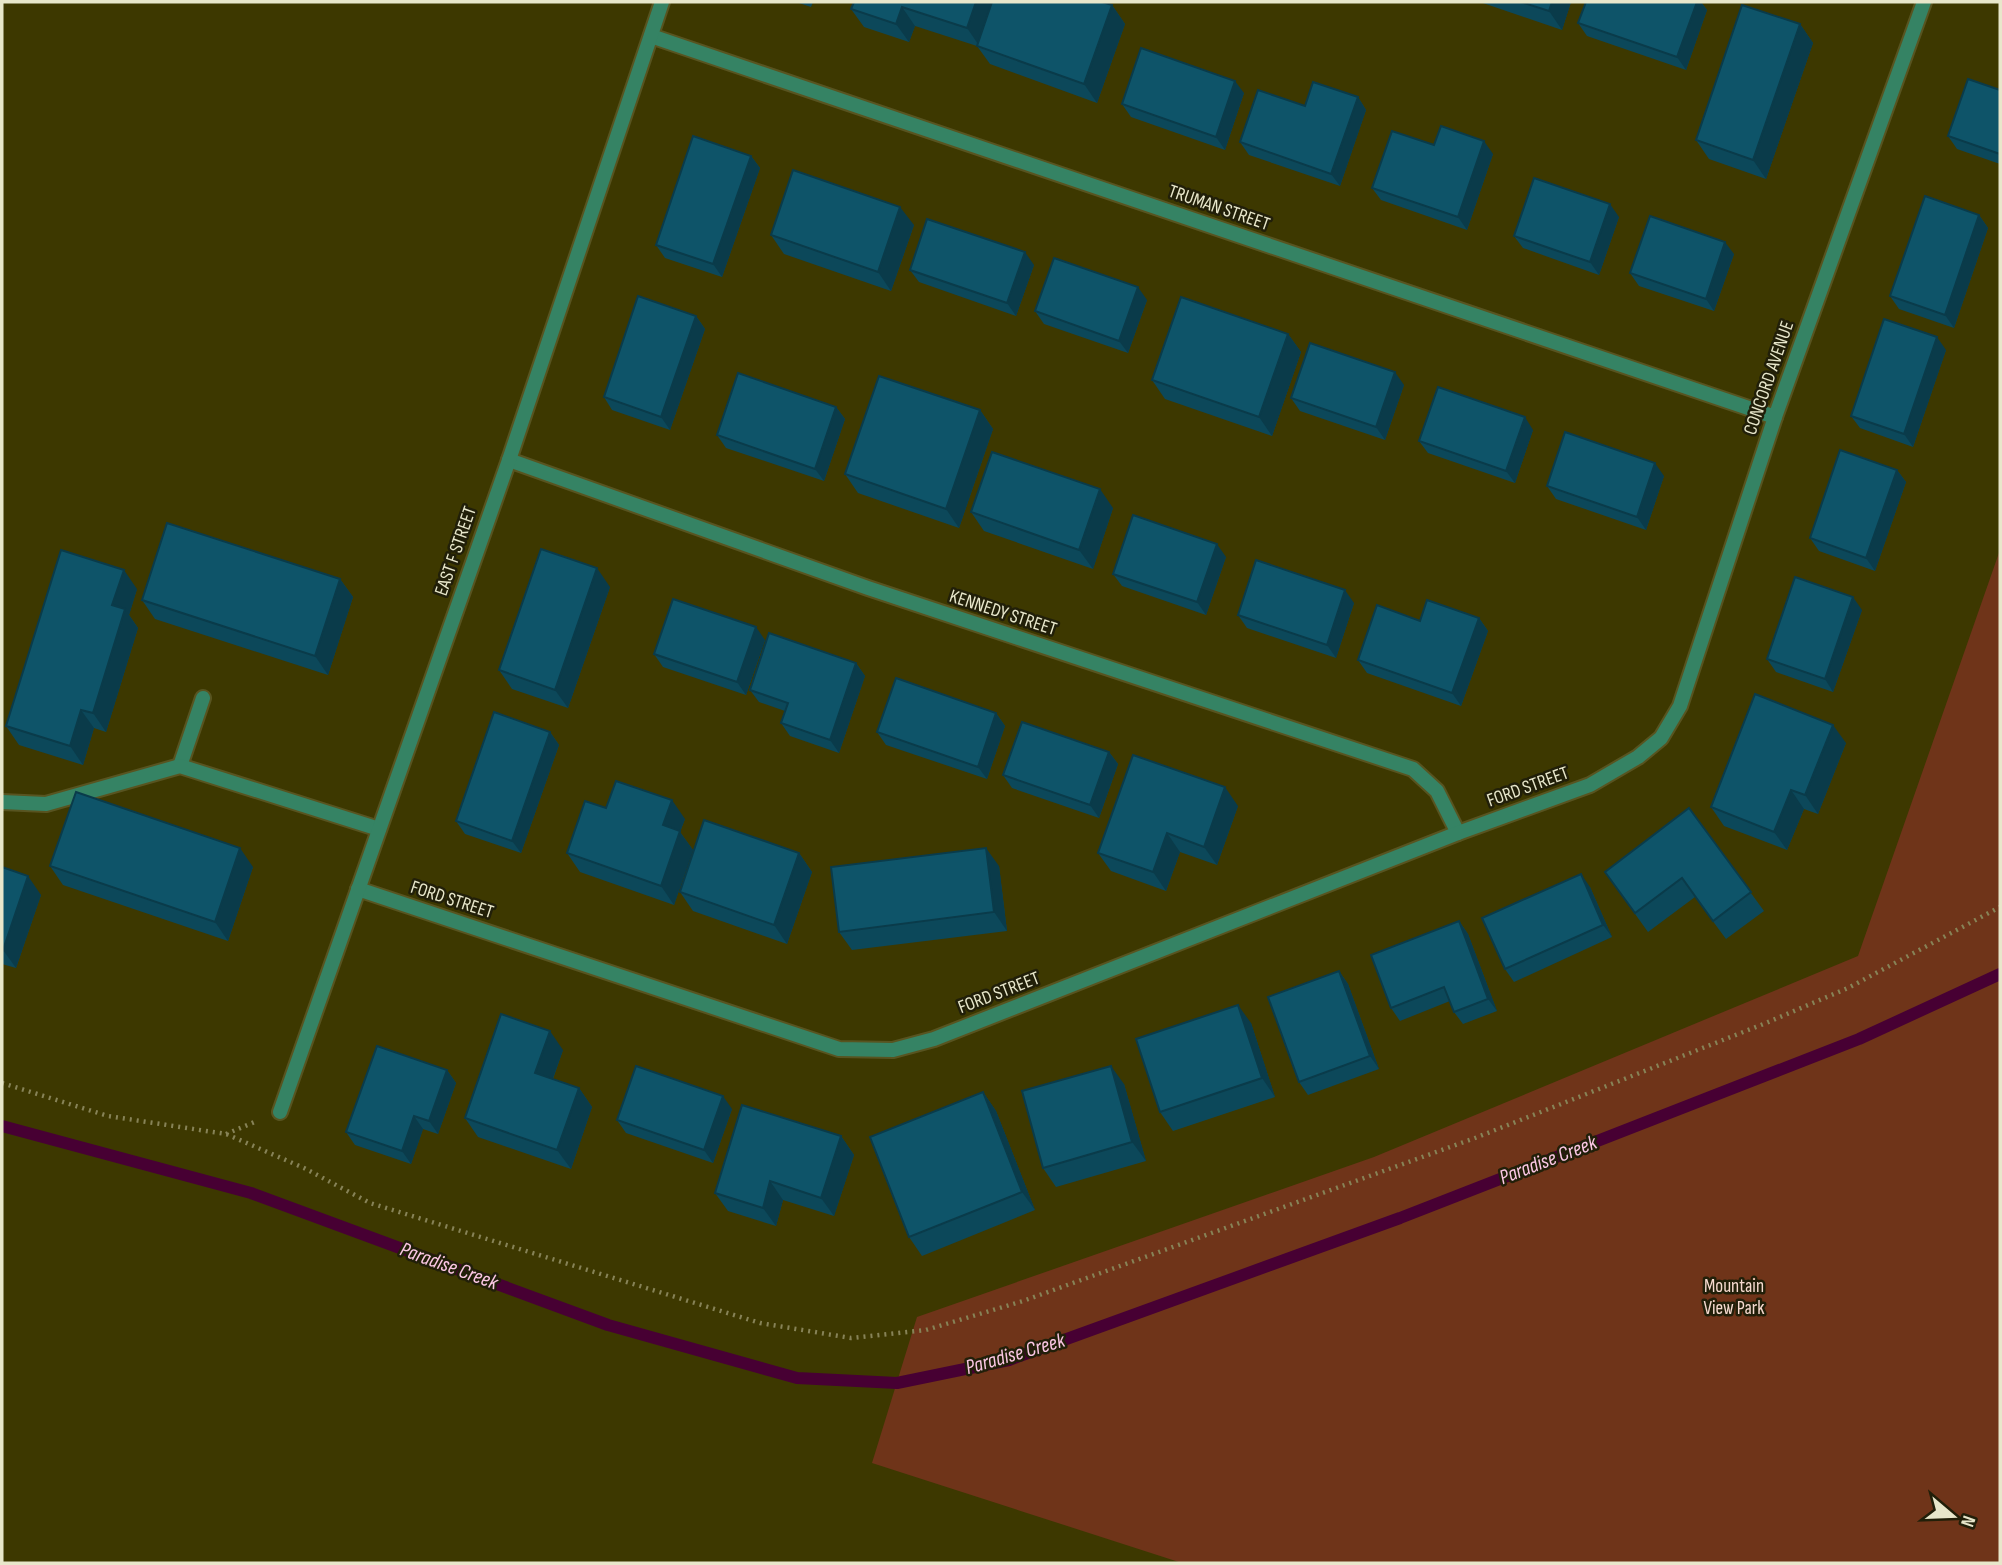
<svg xmlns="http://www.w3.org/2000/svg" width="2002" height="1565" font-family="'Sofia Sans Condensed',sans-serif">
<style>
.green{fill:#6f3419}
.lines{fill:none;stroke-linecap:round;stroke-linejoin:round}
.stream{stroke:#470033;stroke-width:12}
.service-casing{stroke:#585420;stroke-width:18}
.minor-casing{stroke:#585420;stroke-width:18}
.path{stroke:#878357;stroke-width:4.5;stroke-dasharray:2 5;stroke-linecap:butt}
.service{stroke:#358364;stroke-width:14}
.minor{stroke:#358364;stroke-width:14}
.wall{fill:#0c485a}
.shaded-wall{fill:#0a3b4a}
.building{fill:#0e5469;stroke:#0a3b4a;stroke-width:2}
.labels{text-anchor:middle;dominant-baseline:central;stroke-width:5;stroke-linejoin:round;paint-order:stroke}
.street-label{font-size:19px;fill:#e8e7cb;stroke:#211f09}
.park-label{font-size:19px;fill:#f6dacf;stroke:#211f09}
.water-label{font-size:21px;font-style:italic;fill:#fbc7e4;stroke:#211f09}
</style>
<rect width="100%" height="100%" fill="#3d3800"/>
<path class="green" d="M2000,550V1563H1182L872,1463L917,1317L1374,1157L1858,956Z"/>
<g class="lines">
<path class="stream" d="M2,1126L251,1193L608,1325L797,1378L897,1383L1009,1360L1400,1218L1859,1039L2000,974"/>
<g class="service-casing">
<g id="service">
<path d="M180,766L203,698"/>
<path d="M2,802L46,804L180,766L379,829"/>
</g>
</g>
<g class="minor-casing">
<g id="minor">
<path d="M651,36L1775,417"/>
<path d="M509,460L868,588L1413,769L1437,791L1458,833"/>
<path d="M358,889L839,1049L893,1050L934,1039L1458,833L1590,785L1638,757L1661,738L1680,706L1775,417L1924,2"/>
<path d="M280,1112L509,460L662,2"/>
</g>
</g>
<g class="path">
<path d="M2,1083L108,1116L226,1134L304,1168L370,1203L760,1323L851,1338L926,1330L1023,1301L1475,1138L1766,1023L1848,988L2000,907"/>
<path d="M226,1134L257,1121"/>
</g>
<use href="#service" class="service"/>
<use href="#minor" class="minor"/>
</g>
<g class="wall">
<path d="M796,2H813L811,7Z"/>
<path d="M854,2L1112,5L1125,24L1097,103L990,64L977,46L915,26L909,42L864,27L851,9Z"/>
<path d="M1480,2H1571L1562,30Z"/>
<path d="M1586,2H1701L1707,10L1686,70L1587,36L1578,23Z"/>
<path d="M1800,24L1813,43L1766,179L1709,159L1696,140Z"/>
<path d="M2000,90V164L1957,149L1948,136Z"/>
<path d="M1244,93L1225,150L1131,117L1122,104Z"/>
<path d="M1358,97L1366,110L1340,186L1249,155L1240,142L1305,106Z"/>
<path d="M1434,145L1493,154L1467,230L1381,200L1372,188Z"/>
<path d="M751,156L760,168L722,277L665,258L656,245Z"/>
<path d="M1979,215L1988,228L1954,328L1899,309L1890,296Z"/>
<path d="M1619,217L1599,275L1523,248L1514,236Z"/>
<path d="M914,225L891,291L784,254L771,235Z"/>
<path d="M1734,254L1714,311L1639,286L1630,273Z"/>
<path d="M1034,265L1016,316L919,282L910,270Z"/>
<path d="M1147,300L1128,353L1044,324L1035,311Z"/>
<path d="M696,316L705,329L670,430L612,410L604,397Z"/>
<path d="M1288,334L1301,352L1272,436L1165,399L1152,380Z"/>
<path d="M1946,350L1913,447L1860,428L1851,416Z"/>
<path d="M1404,385L1385,440L1300,411L1291,398Z"/>
<path d="M836,407L845,419L824,481L726,448L717,435Z"/>
<path d="M980,410L993,429L959,528L858,493L845,474Z"/>
<path d="M1533,430L1515,483L1428,453L1419,441Z"/>
<path d="M1897,470L1906,482L1875,571L1819,551L1810,538Z"/>
<path d="M1664,476L1646,530L1556,499L1547,486Z"/>
<path d="M1113,508L1093,569L984,531L971,512Z"/>
<path d="M1226,557L1206,615L1122,586L1113,574Z"/>
<path d="M340,579L353,597L328,675L155,619L142,600Z"/>
<path d="M610,587L568,708L512,689L499,670Z"/>
<path d="M137,589L129,615L138,628L106,732L94,728L83,765L19,745L6,726Z"/>
<path d="M1354,603L1336,658L1247,628L1238,615Z"/>
<path d="M1862,610L1833,692L1776,672L1767,659Z"/>
<path d="M1479,618L1488,631L1461,706L1367,673L1358,660L1420,621Z"/>
<path d="M765,640L746,695L663,667L654,654Z"/>
<path d="M856,663L865,676L839,753L790,736L781,723L785,711L759,702L750,690Z"/>
<path d="M996,713L1005,726L987,779L886,745L877,732Z"/>
<path d="M550,732L559,745L521,853L465,834L456,821Z"/>
<path d="M1846,743L1818,814L1804,809L1787,850L1724,826L1711,807Z"/>
<path d="M1109,752L1118,764L1099,818L1012,788L1003,775Z"/>
<path d="M1238,806L1217,865L1180,852L1166,891L1111,871L1098,853Z"/>
<path d="M606,808L685,819L680,832L693,850L674,905L580,872L567,853Z"/>
<path d="M1689,808L1764,911L1726,939L1695,897L1648,932L1605,872Z"/>
<path d="M799,853L812,872L787,944L693,911L680,892Z"/>
<path d="M50,866L253,867L228,941L63,885Z"/>
<path d="M999,866L1007,931L852,950L839,932Z"/>
<path d="M2,867L41,895L16,968L2,964Z"/>
<path d="M1590,887L1612,937L1514,982L1505,969Z"/>
<path d="M1459,921L1468,934L1497,1011L1463,1024L1454,1012L1450,1001L1400,1021L1391,1008Z"/>
<path d="M1339,971L1348,984L1379,1069L1308,1095L1299,1082Z"/>
<path d="M1251,1023L1275,1097L1173,1131L1160,1112Z"/>
<path d="M563,1050L553,1079L579,1088L592,1107L571,1169L478,1137L465,1118Z"/>
<path d="M447,1070L456,1083L438,1134L423,1129L411,1164L355,1145L346,1132Z"/>
<path d="M1124,1084L1146,1161L1056,1187L1043,1168Z"/>
<path d="M983,1092L996,1111L1035,1210L922,1256L909,1237Z"/>
<path d="M732,1109L713,1163L626,1133L617,1120Z"/>
<path d="M841,1136L854,1155L834,1216L783,1200L776,1226L728,1211L715,1193Z"/>
</g>
<g class="shaded-wall">
<path d="M976,2H995L980,47L967,28Z"/>
<path d="M1552,2H1571L1562,30L1549,11Z"/>
<path d="M1697,2H1701L1707,10L1686,70L1677,57Z"/>
<path d="M1112,5L1125,24L1097,103L1084,84Z"/>
<path d="M902,7L915,26L909,42L896,24Z"/>
<path d="M1800,24L1813,43L1766,179L1753,160Z"/>
<path d="M1235,81L1244,93L1225,150L1216,137Z"/>
<path d="M1358,97L1366,110L1340,186L1331,174Z"/>
<path d="M1484,141L1493,154L1467,230L1458,217Z"/>
<path d="M751,156L760,168L722,277L713,264Z"/>
<path d="M1610,204L1619,217L1599,275L1590,262Z"/>
<path d="M900,207L914,225L891,291L878,272Z"/>
<path d="M1979,215L1988,228L1954,328L1945,315Z"/>
<path d="M1725,242L1734,254L1714,311L1706,299Z"/>
<path d="M1025,252L1034,265L1016,316L1007,303Z"/>
<path d="M1138,287L1147,300L1128,353L1119,341Z"/>
<path d="M696,316L705,329L670,430L661,417Z"/>
<path d="M1288,334L1301,352L1272,436L1259,417Z"/>
<path d="M1937,337L1946,350L1913,447L1904,434Z"/>
<path d="M1395,372L1404,385L1385,440L1376,427Z"/>
<path d="M836,407L845,419L824,481L815,469Z"/>
<path d="M980,410L993,429L959,528L946,509Z"/>
<path d="M1525,417L1533,430L1515,483L1506,471Z"/>
<path d="M1655,463L1664,476L1646,530L1637,517Z"/>
<path d="M1897,470L1906,482L1875,571L1866,558Z"/>
<path d="M1100,489L1113,508L1093,569L1079,550Z"/>
<path d="M1217,544L1226,557L1206,615L1197,602Z"/>
<path d="M597,568L610,587L568,708L555,690Z"/>
<path d="M124,570L137,589L129,615L138,628L106,732L93,713L112,605Z"/>
<path d="M340,579L353,597L328,675L315,656Z"/>
<path d="M1345,590L1354,603L1336,658L1327,645Z"/>
<path d="M1853,597L1862,610L1833,692L1825,679Z"/>
<path d="M1479,618L1488,631L1461,706L1452,693Z"/>
<path d="M756,627L765,640L746,695L737,682Z"/>
<path d="M856,663L865,676L839,753L830,740Z"/>
<path d="M81,710L94,728L83,765L70,746Z"/>
<path d="M996,713L1005,726L987,779L978,767Z"/>
<path d="M1833,725L1846,743L1818,814L1805,795Z"/>
<path d="M550,732L559,745L521,853L512,841Z"/>
<path d="M1109,752L1118,764L1099,818L1090,805Z"/>
<path d="M1225,787L1238,806L1217,865L1204,847Z"/>
<path d="M1791,790L1804,809L1787,850L1774,832Z"/>
<path d="M672,800L685,819L680,832L693,850L674,905L661,886L663,825Z"/>
<path d="M1167,833L1180,852L1166,891L1153,872Z"/>
<path d="M240,848L253,867L228,941L215,922Z"/>
<path d="M986,848L999,866L1007,931L994,912Z"/>
<path d="M799,853L812,872L787,944L774,925Z"/>
<path d="M1581,874L1590,887L1612,937L1603,925Z"/>
<path d="M28,876L41,895L16,968L3,950Z"/>
<path d="M1459,921L1468,934L1497,1011L1488,999Z"/>
<path d="M1339,971L1348,984L1379,1069L1370,1056Z"/>
<path d="M1238,1005L1251,1023L1275,1097L1262,1078Z"/>
<path d="M550,1031L563,1050L548,1092L535,1073Z"/>
<path d="M1111,1066L1124,1084L1146,1161L1132,1142Z"/>
<path d="M447,1070L456,1083L438,1134L429,1121Z"/>
<path d="M579,1088L592,1107L571,1169L557,1150Z"/>
<path d="M983,1092L996,1111L1035,1210L1022,1192Z"/>
<path d="M723,1096L732,1109L713,1163L704,1150Z"/>
<path d="M414,1116L423,1129L411,1164L402,1151Z"/>
<path d="M841,1136L854,1155L834,1216L821,1198Z"/>
<path d="M770,1181L783,1200L776,1226L763,1208Z"/>
</g>
<g class="building">
<path d="M854,2H976L967,28L902,7L896,24L851,9Z"/>
<path d="M992,2H1102L1112,5L1084,84L977,46Z"/>
<path d="M1521,2H1552L1549,11Z"/>
<path d="M1586,2H1697L1677,57L1578,23Z"/>
<path d="M1742,5L1800,24L1753,160L1696,140Z"/>
<path d="M1141,48L1235,81L1216,137L1122,104Z"/>
<path d="M1968,79L2000,90V154L1948,136Z"/>
<path d="M1313,82L1358,97L1331,174L1240,142L1258,90L1305,106Z"/>
<path d="M1441,126L1484,141L1458,217L1372,188L1392,131L1434,145Z"/>
<path d="M693,136L751,156L713,264L656,245Z"/>
<path d="M793,170L900,207L878,272L771,235Z"/>
<path d="M1534,178L1610,204L1590,262L1514,236Z"/>
<path d="M1925,196L1979,215L1945,315L1890,296Z"/>
<path d="M1650,216L1725,242L1706,299L1630,273Z"/>
<path d="M927,219L1025,252L1007,303L910,270Z"/>
<path d="M1054,258L1138,287L1119,341L1035,311Z"/>
<path d="M638,296L696,316L661,417L604,397Z"/>
<path d="M1181,297L1288,334L1259,417L1152,380Z"/>
<path d="M1884,319L1937,337L1904,434L1851,416Z"/>
<path d="M1310,343L1395,372L1376,427L1291,398Z"/>
<path d="M738,373L836,407L815,469L717,435Z"/>
<path d="M879,376L980,410L946,509L845,474Z"/>
<path d="M1438,387L1525,417L1506,471L1419,441Z"/>
<path d="M1565,432L1655,463L1637,517L1547,486Z"/>
<path d="M1840,450L1897,470L1866,558L1810,538Z"/>
<path d="M992,452L1100,489L1079,550L971,512Z"/>
<path d="M1133,515L1217,544L1197,602L1113,574Z"/>
<path d="M167,523L340,579L315,656L142,600Z"/>
<path d="M541,549L597,568L555,690L499,670Z"/>
<path d="M61,550L124,570L112,605L125,609L93,713L81,710L70,746L6,726Z"/>
<path d="M1256,560L1345,590L1327,645L1238,615Z"/>
<path d="M1795,577L1853,597L1825,679L1767,659Z"/>
<path d="M673,599L756,627L737,682L654,654Z"/>
<path d="M1427,600L1479,618L1452,693L1358,660L1377,605L1420,621Z"/>
<path d="M769,633L856,663L830,740L781,723L788,703L750,690Z"/>
<path d="M896,678L996,713L978,767L877,732Z"/>
<path d="M1755,694L1833,725L1805,795L1791,790L1774,832L1711,807Z"/>
<path d="M494,712L550,732L512,841L456,821Z"/>
<path d="M1022,722L1109,752L1090,805L1003,775Z"/>
<path d="M1133,755L1225,787L1204,847L1167,833L1153,872L1098,853Z"/>
<path d="M616,781L672,800L663,825L680,831L661,886L567,853L585,801L606,808Z"/>
<path d="M76,792L240,848L215,922L50,866Z"/>
<path d="M1689,808L1751,892L1713,921L1682,878L1635,913L1605,872Z"/>
<path d="M704,820L799,853L774,925L680,892Z"/>
<path d="M986,848L994,912L839,932L831,867Z"/>
<path d="M2,867L28,876L3,950L2,949Z"/>
<path d="M1581,874L1603,925L1505,969L1482,918Z"/>
<path d="M1459,921L1488,999L1454,1012L1444,987L1391,1008L1371,955Z"/>
<path d="M1339,971L1370,1056L1299,1082L1268,997Z"/>
<path d="M1238,1005L1262,1078L1160,1112L1136,1039Z"/>
<path d="M501,1014L550,1031L535,1073L579,1088L557,1150L465,1118Z"/>
<path d="M377,1046L447,1070L429,1121L414,1116L402,1151L346,1132Z"/>
<path d="M636,1066L723,1096L704,1150L617,1120Z"/>
<path d="M1111,1066L1132,1142L1043,1168L1022,1091Z"/>
<path d="M983,1092L1022,1192L909,1237L870,1137Z"/>
<path d="M742,1105L841,1136L821,1198L770,1181L763,1208L715,1193Z"/>
</g>
<g class="labels">
<g class="street-label">
<text transform="translate(1219 208) rotate(19)">TRUMAN STREET</text>
<text transform="translate(1769 378) rotate(-71)">CONCORD AVENUE</text>
<text transform="translate(456 551) rotate(-71)">EAST F STREET</text>
<text transform="translate(1003 613) rotate(18)">KENNEDY STREET</text>
<text transform="translate(1528 787) rotate(-20)">FORD STREET</text>
<text transform="translate(452 900) rotate(18)">FORD STREET</text>
<text transform="translate(999 993) rotate(-21)">FORD STREET</text>
</g>
<g class="park-label">
<text x="1734" y="1286">Mountain<tspan x="1734" dy="22">View Park</tspan></text>
</g>
<g class="water-label">
<text transform="translate(1548 1160) rotate(-21)">Paradise Creek</text>
<text transform="translate(449 1266) rotate(20)">Paradise Creek</text>
<text transform="translate(1015 1354) rotate(-16)">Paradise Creek</text>
</g>
</g>
<rect width="2002" height="1565" fill="none" stroke="#e8e7cb" stroke-width="7"/>
<g transform="translate(1953 1516) rotate(109)" stroke="#211f09" stroke-width="5" paint-order="stroke">
<path d="M0-5L12 26L0 18L-12 26Z" fill="#e8e7cb"/>
<text y="-10" font-size="19" font-weight="bold" text-anchor="middle" fill="#e8e7cb">N</text>
</g>
</svg>
